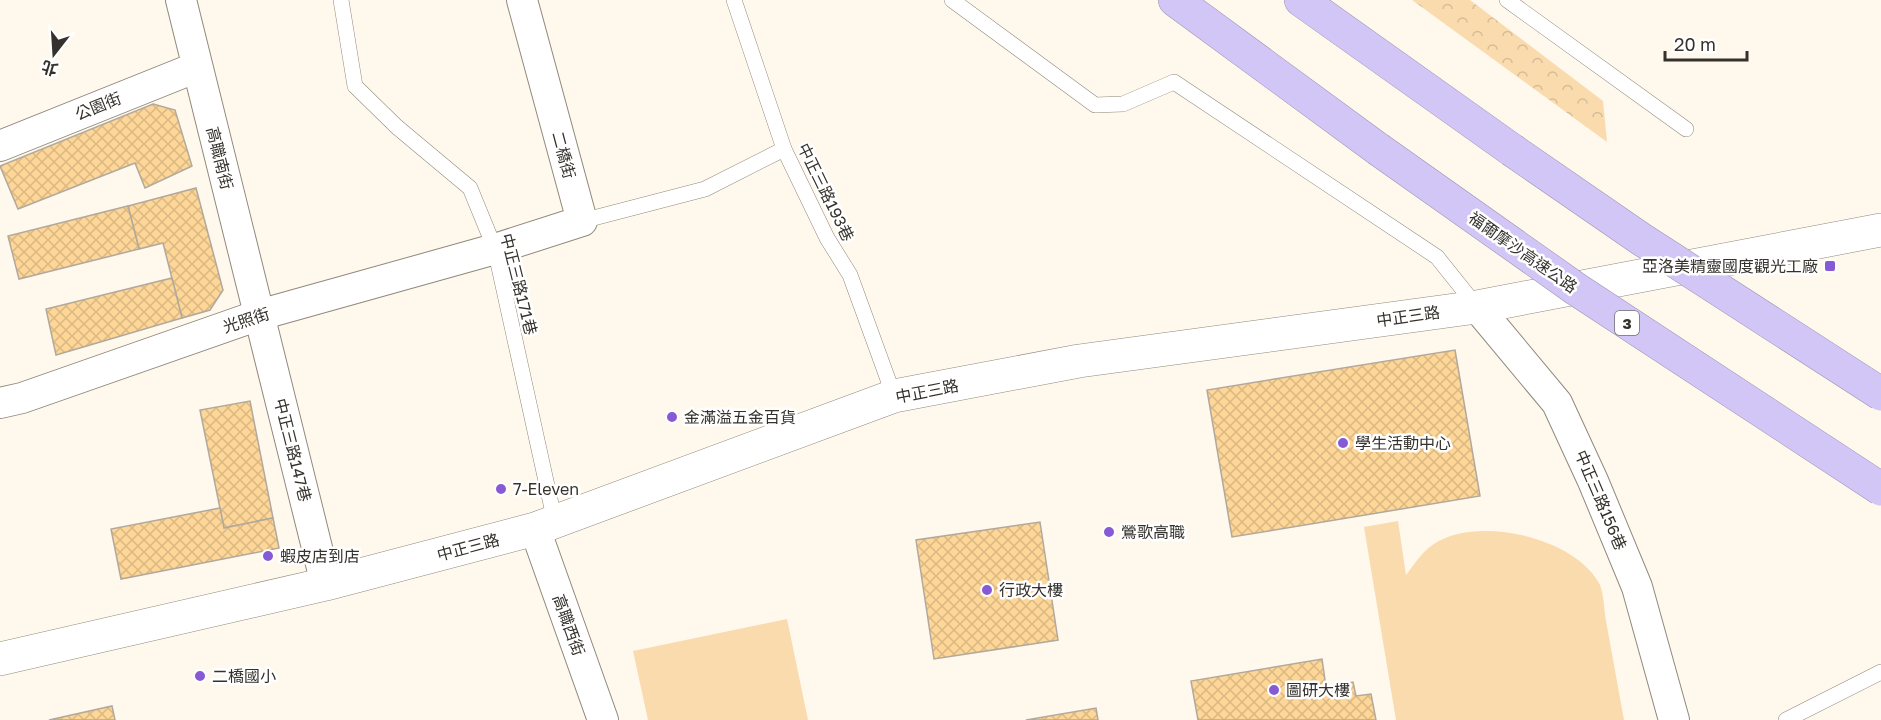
<svg xmlns="http://www.w3.org/2000/svg" width="1881" height="720" font-family="'Golos Text','Noto Sans TC',sans-serif">
<style>
.forest{fill:url(#forest-crowns)}
.garden{fill:#f9dbad}
.building{fill:url(#building-cross-hatch);stroke:#b2a99d;stroke-width:1.5}
.lines{fill:none;stroke-linecap:round;stroke-linejoin:round}
.lane-casing{stroke:#91897c;stroke-width:16}
.street-casing{stroke:#91897c;stroke-width:32}
.secondary-casing{stroke:#91897c;stroke-width:34}
.highway-casing{stroke:#9b92b0;stroke-width:34}
.lane{stroke:#fff;stroke-width:15}
.street{stroke:#fff;stroke-width:30}
.secondary{stroke:#fff;stroke-width:33}
.highway{stroke:#d2c6f6;stroke-width:33}
.highway-bridge-casing{stroke:#9b92b0;stroke-width:34;stroke-linecap:butt}
.highway-bridge{stroke:#d2c6f6;stroke-width:33}
.poi-dot{fill:#865ad4;stroke:#fff;stroke-width:2}
.labels{text-anchor:middle;dominant-baseline:central;stroke-width:5;stroke-linejoin:round;paint-order:stroke}
.shield{fill:#fff;stroke:#72706c;stroke-width:1.5}
.shield-label{font-size:15px;font-weight:bold;fill:#35322d}
.street-label{font-size:16px;fill:#35322d;stroke:#fff}
.poi-label{font-size:16px;fill:#35322d;stroke:#fff;text-anchor:start}
</style>
<defs>
<pattern id="forest-crowns" width="20" height="18" patternUnits="userSpaceOnUse" patternTransform="scale(1.5)"><rect width="20" height="18" fill="#f9dbad"/><path d="M2 6a3 3 0 1 1 6 0M12 15a3 3 0 1 1 6 0" fill="none" stroke="#d6bc95"/></pattern>
<pattern id="building-cross-hatch" width="8" height="8" patternUnits="userSpaceOnUse" patternTransform="scale(1.5)"><rect width="8" height="8" fill="#fed697"/><path d="M0 0l8 8M0 8l8-8" fill="none" stroke="#dab882"/></pattern>
</defs>
<rect width="100%" height="100%" fill="#fff8ed"/>
<path class="forest" d="M1412,0H1470L1603,101L1607,142Z"/>
<g class="garden">
<path d="M1398,521L1406,575C1416,562 1423,550 1437,542C1480,516 1577,538 1600,585C1604,595 1604,610 1606,621C1612,654 1618,687 1624,720H1396L1364,527Z"/>
<path d="M787,619L808,720H648L633,651Z"/>
</g>
<g class="building">
<path d="M153,104L175,110L192,166L145,188L135,163L18,209L0,166Z"/>
<path d="M196,188L223,290L210,310L182,318L163,243L139,249L128,206Z"/>
<path d="M128,206L139,249L19,279L8,236Z"/>
<path d="M172,278L182,318L56,355L46,309Z"/>
<path d="M1455,350L1480,496L1232,537L1207,390Z"/>
<path d="M250,401L273,518L224,528L200,410Z"/>
<path d="M220,508L224,528L273,518L279,548L121,579L111,529Z"/>
<path d="M1040,522L1058,640L934,659L916,540Z"/>
<path d="M1322,659L1326,687L1353,682L1356,696L1371,694L1376,720H1198L1191,681Z"/>
<path d="M112,706L115,720H49Z"/>
<path d="M1096,708L1098,720H1026Z"/>
</g>
<g class="lines">
<g class="lane-casing">
<g id="lane">
<path d="M341,0L355,86L397,127L470,188L495,249L555,522"/>
<path d="M734,0L784,149L827,238L850,275L894,396"/>
<path d="M952,0L1095,105L1123,104L1174,82L1437,257L1477,307"/>
<path d="M1507,0L1686,129"/>
<path d="M582,221L705,189L784,149"/>
<path d="M1786,720L1881,672"/>
</g>
</g>
<g class="street-casing">
<g id="street">
<path d="M181,0L326,584"/>
<path d="M0,146L197,67"/>
<path d="M1477,307L1557,403L1593,481L1637,587L1674,720"/>
<path d="M0,403L22,398L259,315L495,249L582,221L522,0"/>
<path d="M535,529L603,720"/>
</g>
</g>
<g class="secondary-casing">
<path id="secondary" d="M0,659L326,584L535,529L894,396L1079,361L1477,307L1881,230"/>
</g>
<g class="highway-casing">
<g id="highway">
<path d="M1175,0L1378,149"/>
<path d="M1301,0L1512,150"/>
</g>
</g>
<use href="#lane" class="lane"/>
<use href="#street" class="street"/>
<use href="#secondary" class="secondary"/>
<use href="#highway" class="highway"/>
<g class="highway-bridge-casing">
<g id="highway-bridge">
<path d="M1378,149L1576,289L1881,489"/>
<path d="M1512,150L1641,239L1881,394"/>
</g>
</g>
<use href="#highway-bridge" class="highway-bridge"/>
</g>
<g class="poi-dot">
<rect x="1824" y="260" width="12" height="12" rx="3"/>
<circle cx="672" cy="417" r="6"/>
<circle cx="1343" cy="443" r="6"/>
<circle cx="501" cy="489" r="6"/>
<circle cx="1109" cy="532" r="6"/>
<circle cx="268" cy="556" r="6"/>
<circle cx="987" cy="590" r="6"/>
<circle cx="200" cy="676" r="6"/>
<circle cx="1274" cy="690" r="6"/>
</g>
<g class="labels">
<rect class="shield" x="1615" y="311" width="24" height="24" rx="4.5"/>
<g class="shield-label">
<text x="1627" y="323">3</text>
</g>
<g class="street-label">
<text transform="translate(98 106) rotate(-22)">公園街</text>
<text transform="translate(564 155) rotate(75)">二橋街</text>
<text transform="translate(220 158) rotate(76)">高職南街</text>
<text transform="translate(826 192) rotate(64)">中正三路193巷</text>
<text transform="translate(1523 252) rotate(35)">福爾摩沙高速公路</text>
<text transform="translate(519 284) rotate(76)">中正三路171巷</text>
<text transform="translate(1408 316) rotate(-8)">中正三路</text>
<text transform="translate(246 320) rotate(-18)">光照街</text>
<text transform="translate(927 391) rotate(-11)">中正三路</text>
<text transform="translate(293 450) rotate(76)">中正三路147巷</text>
<text transform="translate(1601 500) rotate(67)">中正三路156巷</text>
<text transform="translate(468 547) rotate(-15)">中正三路</text>
<text transform="translate(569 625) rotate(70)">高職西街</text>
</g>
<g class="poi-label">
<text x="1818" y="266" text-anchor="end">亞洛美精靈國度觀光工廠</text>
<text x="684" y="417">金滿溢五金百貨</text>
<text x="1355" y="443">學生活動中心</text>
<text x="513" y="489">7-Eleven</text>
<text x="1121" y="532">鶯歌高職</text>
<text x="280" y="556">蝦皮店到店</text>
<text x="999" y="590">行政大樓</text>
<text x="212" y="676">二橋國小</text>
<text x="1286" y="690">圖研大樓</text>
</g>
</g>
<g transform="translate(54 54) rotate(197)" stroke="#ffffff" stroke-width="4.5" paint-order="stroke">
<path d="M0-4.5L10 22L0 15L-10 22Z" fill="#35322d"/>
<text y="-9" font-size="16" font-weight="bold" text-anchor="middle" fill="#35322d">北</text>
</g>
<path d="M1665 51v9h82v-9" fill="none" stroke="#35322d" stroke-width="3"/>
<text x="1674" y="51" font-size="18" fill="#35322d" stroke="#ffffff" stroke-width="4.5" paint-order="stroke">20 m</text>
</svg>
